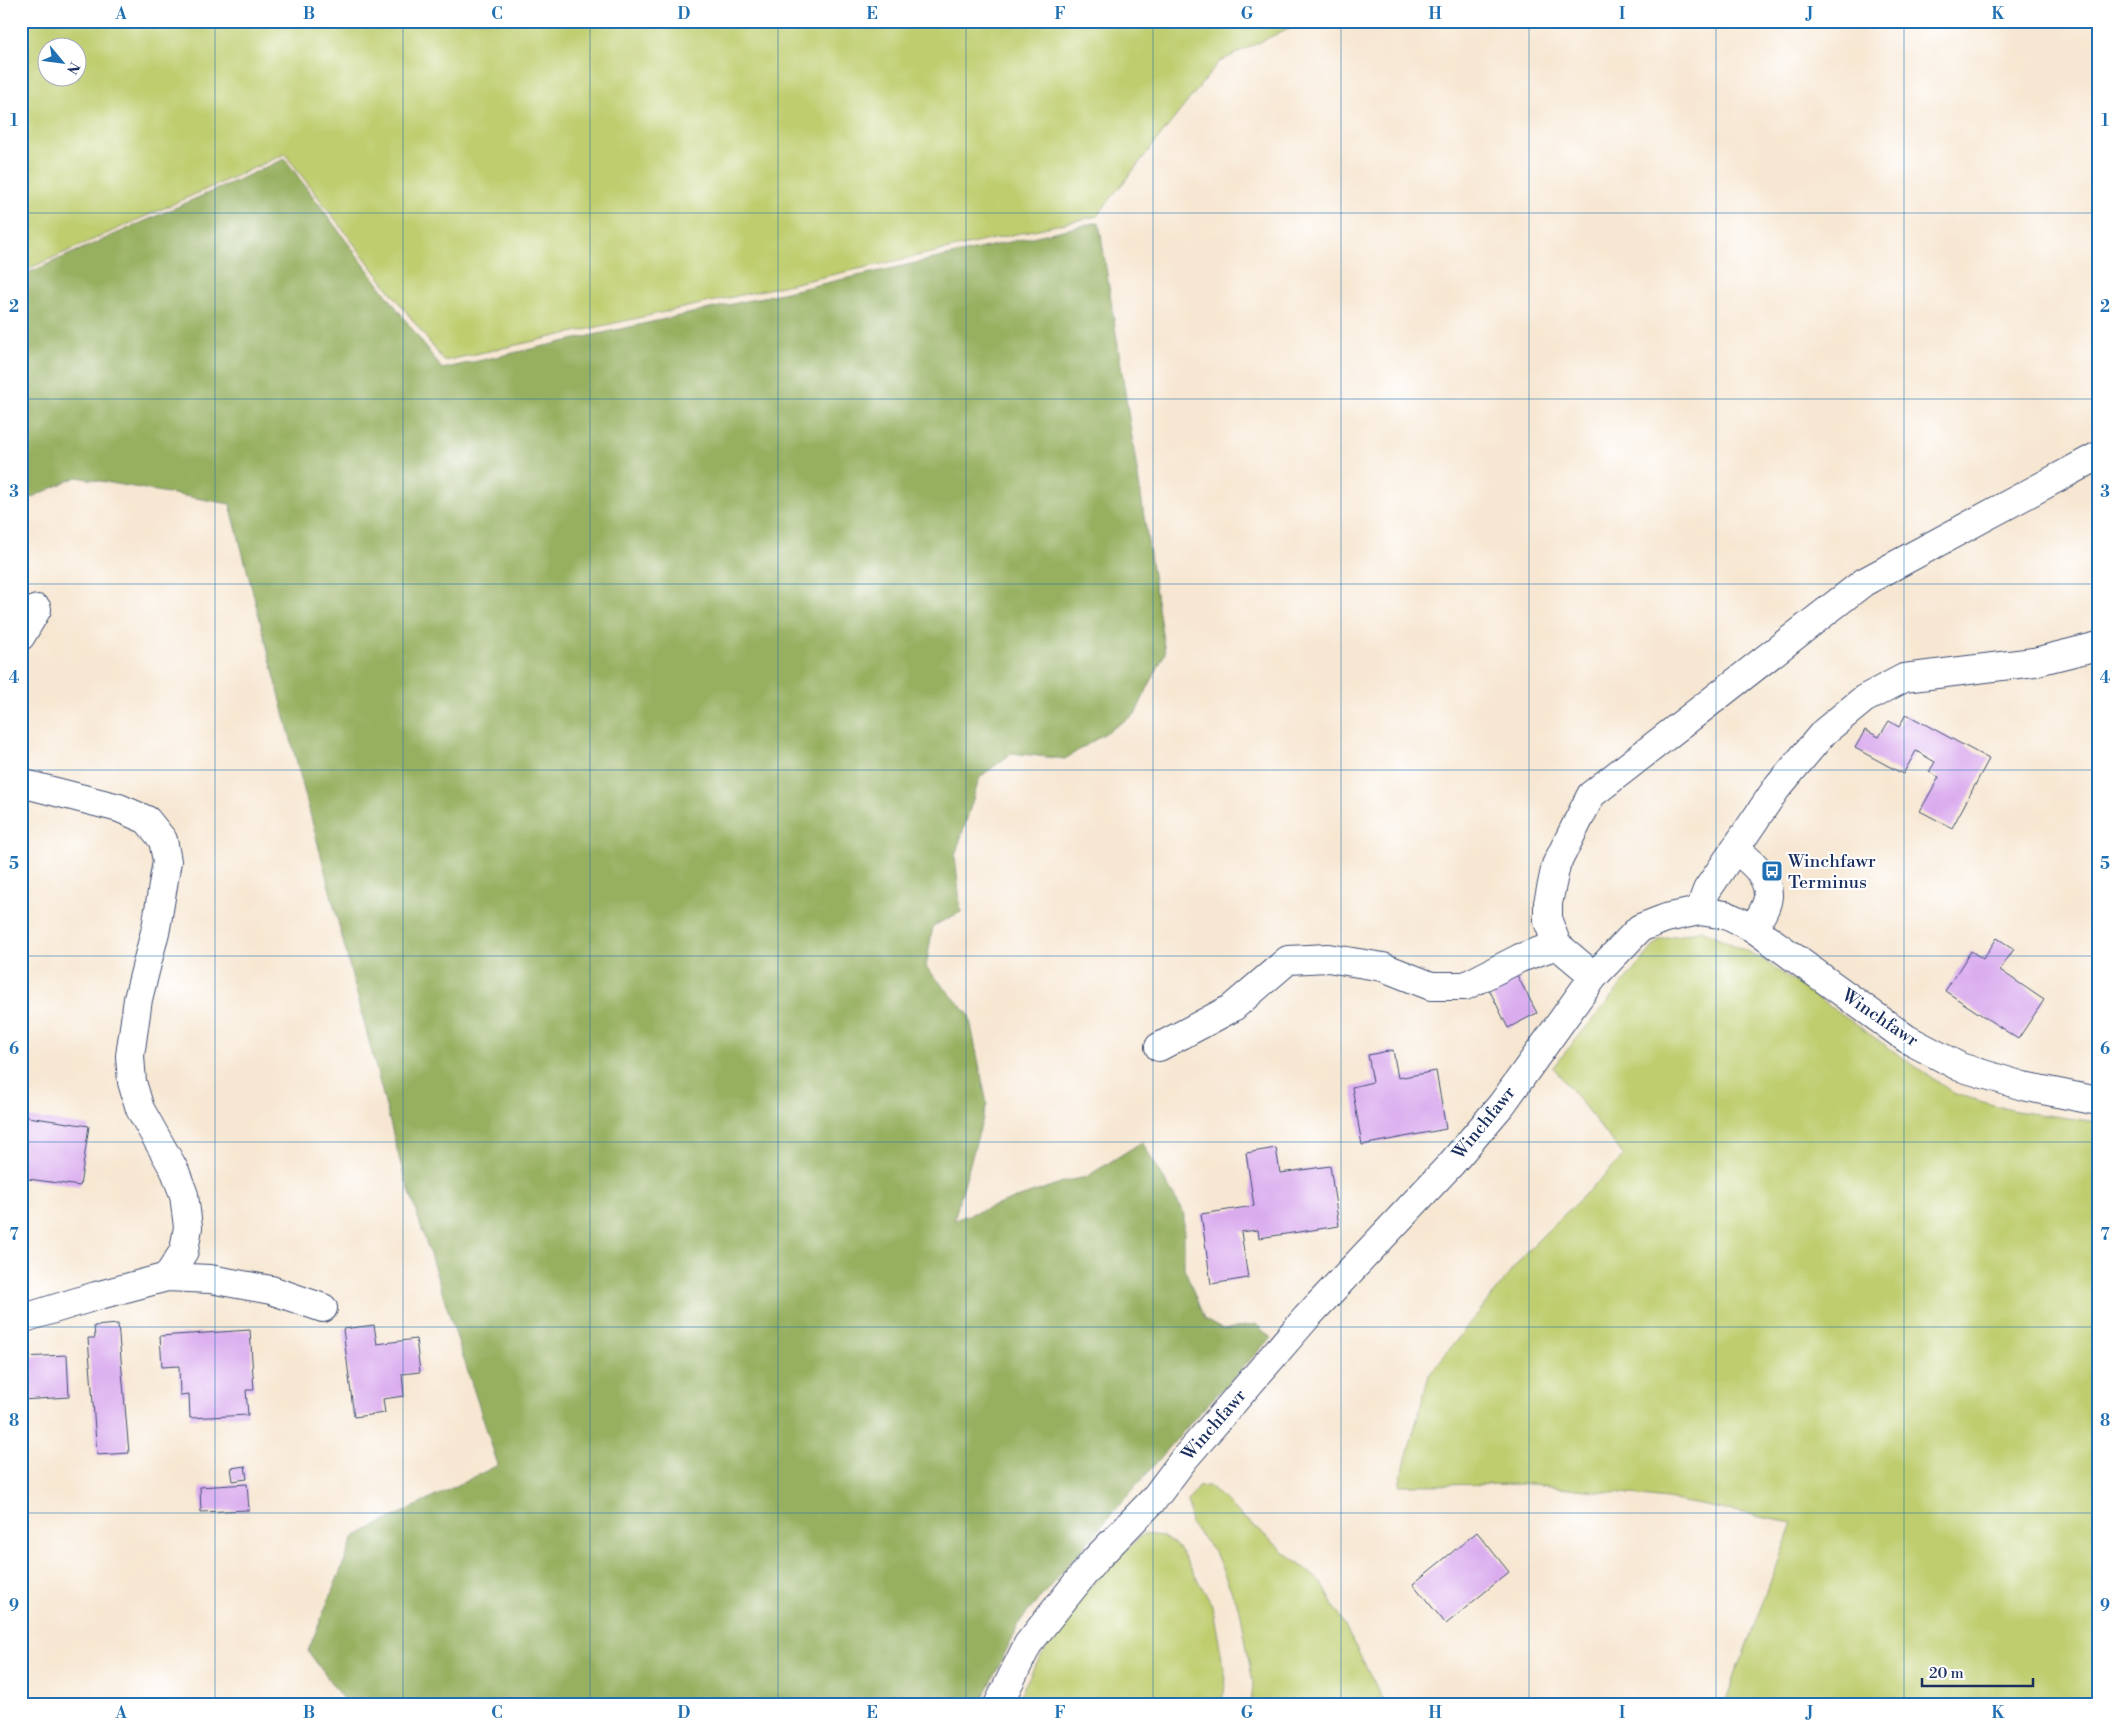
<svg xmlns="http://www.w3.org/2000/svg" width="2119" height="1726" font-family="'Libre Bodoni',serif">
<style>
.green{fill:#bfcd6e;stroke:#6d7e66;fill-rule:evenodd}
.forest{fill:#97b061;stroke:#597060}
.building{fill:#daacee}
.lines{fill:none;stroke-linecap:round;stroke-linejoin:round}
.minor-casing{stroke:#3c4b6f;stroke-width:30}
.minor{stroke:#fff;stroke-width:28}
.grid{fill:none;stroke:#1f6fb2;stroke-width:1;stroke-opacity:0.55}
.labels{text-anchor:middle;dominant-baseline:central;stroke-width:4;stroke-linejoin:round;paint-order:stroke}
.poi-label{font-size:18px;fill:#1b2f5e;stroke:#fff;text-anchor:start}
.street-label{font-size:18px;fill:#1b2f5e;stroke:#fff}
.neatline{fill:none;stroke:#1f6fb2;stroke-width:2}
.grid-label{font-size:16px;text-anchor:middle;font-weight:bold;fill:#1f6fb2}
</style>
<rect width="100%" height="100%" fill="#fff"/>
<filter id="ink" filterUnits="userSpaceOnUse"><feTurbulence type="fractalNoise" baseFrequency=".02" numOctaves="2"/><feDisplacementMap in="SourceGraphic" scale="10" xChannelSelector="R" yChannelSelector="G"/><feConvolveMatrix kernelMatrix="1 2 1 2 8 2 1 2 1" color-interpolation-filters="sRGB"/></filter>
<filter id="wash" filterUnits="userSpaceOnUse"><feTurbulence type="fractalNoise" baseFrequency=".0096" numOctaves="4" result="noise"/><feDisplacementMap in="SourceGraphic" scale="20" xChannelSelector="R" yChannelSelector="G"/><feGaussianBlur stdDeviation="1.12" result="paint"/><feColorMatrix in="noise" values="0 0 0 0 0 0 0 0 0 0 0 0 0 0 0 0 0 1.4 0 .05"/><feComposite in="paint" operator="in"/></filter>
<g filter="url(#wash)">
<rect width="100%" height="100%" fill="#f7e7d2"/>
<g class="green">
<path d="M21,21H1303L1219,62L1097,216L444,361L285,154L21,272ZM48,48H78V78H48Z"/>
<path d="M1702,930L1759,957L1955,1094L2015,1111L2098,1122V1705H1724L1793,1522L1667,1499L1533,1484L1399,1485L1429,1375L1528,1250L1624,1156L1553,1067L1659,940Z"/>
<path d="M1209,1486L1244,1518L1322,1583L1384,1701L1398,1705H1251L1253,1684L1241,1614L1215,1552L1191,1525L1188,1501L1198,1487Z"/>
<path d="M1144,1534L1162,1536L1180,1549L1212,1605L1226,1679L1222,1705H1015C1045,1642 1089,1578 1144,1534Z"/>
</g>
<path class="forest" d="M285,159L442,369L1099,222L1165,653L1135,714L1065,759L1012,753L980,777L955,856L961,912L933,926L926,967L969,1015L987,1104L954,1220L1063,1182L1086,1177L1142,1142L1184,1213V1267L1204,1319L1223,1330L1256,1324L1271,1338L1199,1413L1021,1620L980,1705H347L308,1651L354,1537L498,1465L401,1165L230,504L77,477L21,502V276Z"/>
<g id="blocks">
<g class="building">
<path d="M1906,714L1989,759L1952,828L1920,811L1939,777L1929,772L1935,762L1916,751L1903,774L1855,748L1865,730L1879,737L1889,721L1899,727Z"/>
<path d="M1997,938L2014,949L2000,970L2044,1000L2018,1039L1945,991L1971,951L1983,959Z"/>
<path d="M1517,975L1537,1013L1508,1028L1489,989Z"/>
<path d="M1393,1050L1398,1078L1436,1071L1446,1129L1362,1145L1352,1087L1373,1082L1368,1055Z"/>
<path d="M21,1116L89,1126L80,1186L21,1178Z"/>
<path d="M1276,1148L1280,1173L1330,1166L1339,1226L1259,1238L1258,1230L1241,1232L1248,1278L1211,1284L1201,1214L1254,1206L1246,1153Z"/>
<path d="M118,1324L129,1453L97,1455L88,1338H95L94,1326Z"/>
<path d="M374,1325L377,1344L416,1339L420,1372L402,1374L404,1396L383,1399L385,1413L354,1417L343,1329Z"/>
<path d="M250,1330L254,1390H246L248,1415L190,1418L189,1394L180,1395L179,1366L162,1367L160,1336Z"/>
<path d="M67,1355L69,1397L22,1400L21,1357Z"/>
<path d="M245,1466L247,1479L233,1481L231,1468Z"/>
<path d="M247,1484L249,1510L201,1512L200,1487Z"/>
<path d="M1477,1532L1509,1572L1446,1624L1413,1584Z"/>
</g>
</g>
</g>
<g filter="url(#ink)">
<use href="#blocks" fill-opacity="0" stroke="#3c4b6f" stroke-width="1"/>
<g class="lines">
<g class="minor-casing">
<g id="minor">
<path d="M21,636L37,609"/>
<path d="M21,783L119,808L147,820L163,840L167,861L156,928L138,999L130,1056L132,1082L140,1109L175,1171L184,1195L188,1227L184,1251L167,1277"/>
<path d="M1734,850C1750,859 1768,875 1768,895C1768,906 1759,919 1753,928"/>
<path d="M1699,911L1707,890L1776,789L1824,732L1864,699L1904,678L2034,662L2098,646"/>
<path d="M1594,976L1557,945L1548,921V903L1556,865L1591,795L1864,582L2098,456"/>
<path d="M1159,1047L1232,1008L1288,960L1328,958L1383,967L1431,986H1465L1520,958L1557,945"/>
<path d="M21,1319L96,1296L167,1277L210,1279L271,1290L323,1308"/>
<path d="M998,1705L1028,1644L1095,1560L1154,1499L1184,1459L1306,1318L1451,1164L1502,1104L1594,976L1640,928L1666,918L1699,911L1726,915L1753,928L1907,1039L1960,1067L2023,1086L2098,1101"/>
</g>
</g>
<use href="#minor" class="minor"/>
</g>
</g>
<path class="grid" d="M215,21V1705M403,21V1705M590,21V1705M778,21V1705M966,21V1705M1153,21V1705M1341,21V1705M1529,21V1705M1716,21V1705M1904,21V1705M21,213H2098M21,399H2098M21,584H2098M21,770H2098M21,956H2098M21,1142H2098M21,1327H2098M21,1513H2098"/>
<defs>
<g id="bus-square" transform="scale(1.125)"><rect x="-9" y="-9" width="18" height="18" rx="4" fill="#1f6fb2" stroke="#fff"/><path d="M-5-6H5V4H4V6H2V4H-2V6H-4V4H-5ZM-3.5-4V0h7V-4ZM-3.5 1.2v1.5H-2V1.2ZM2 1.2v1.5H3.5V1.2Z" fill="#fff"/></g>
</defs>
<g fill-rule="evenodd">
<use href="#bus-square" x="1772" y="871"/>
</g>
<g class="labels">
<g class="poi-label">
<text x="1788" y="861">Winchfawr<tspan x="1788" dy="21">Terminus</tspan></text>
</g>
<g class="street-label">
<text transform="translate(1880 1018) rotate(34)">Winchfawr</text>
<text transform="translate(1484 1123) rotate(-51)">Winchfawr</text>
<text transform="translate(1214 1425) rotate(-49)">Winchfawr</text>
</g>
</g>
<rect width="2119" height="1726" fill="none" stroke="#fff" stroke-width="55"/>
<g transform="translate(62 62) rotate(119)"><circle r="24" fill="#ffffff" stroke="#a4acbf"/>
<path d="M0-4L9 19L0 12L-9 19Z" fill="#1f6fb2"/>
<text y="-8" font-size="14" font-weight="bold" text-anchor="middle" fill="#1b2f5e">N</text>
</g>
<path d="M1922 1678v8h111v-8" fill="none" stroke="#1b2f5e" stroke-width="2.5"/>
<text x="1929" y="1678" font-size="15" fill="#1b2f5e" stroke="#ffffff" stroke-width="4" paint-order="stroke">20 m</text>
<rect x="28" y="28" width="2064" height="1670" class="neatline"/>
<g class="grid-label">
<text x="121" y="19">A</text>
<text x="309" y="19">B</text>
<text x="497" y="19">C</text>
<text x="684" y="19">D</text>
<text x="872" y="19">E</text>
<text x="1060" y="19">F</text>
<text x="1247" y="19">G</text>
<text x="1435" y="19">H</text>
<text x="1622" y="19">I</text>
<text x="1810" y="19">J</text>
<text x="1998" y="19">K</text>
<text x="14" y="126">1</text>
<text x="2105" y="126">1</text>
<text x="14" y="312">2</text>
<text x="2105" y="312">2</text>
<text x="14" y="497">3</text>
<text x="2105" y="497">3</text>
<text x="14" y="683">4</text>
<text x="2105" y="683">4</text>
<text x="14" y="869">5</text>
<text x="2105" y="869">5</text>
<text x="14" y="1054">6</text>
<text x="2105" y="1054">6</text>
<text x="14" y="1240">7</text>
<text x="2105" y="1240">7</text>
<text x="14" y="1426">8</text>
<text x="2105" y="1426">8</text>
<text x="14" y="1611">9</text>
<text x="2105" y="1611">9</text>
<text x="121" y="1718">A</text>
<text x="309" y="1718">B</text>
<text x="497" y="1718">C</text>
<text x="684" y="1718">D</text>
<text x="872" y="1718">E</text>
<text x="1060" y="1718">F</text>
<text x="1247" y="1718">G</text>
<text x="1435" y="1718">H</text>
<text x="1622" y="1718">I</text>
<text x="1810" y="1718">J</text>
<text x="1998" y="1718">K</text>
</g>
</svg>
